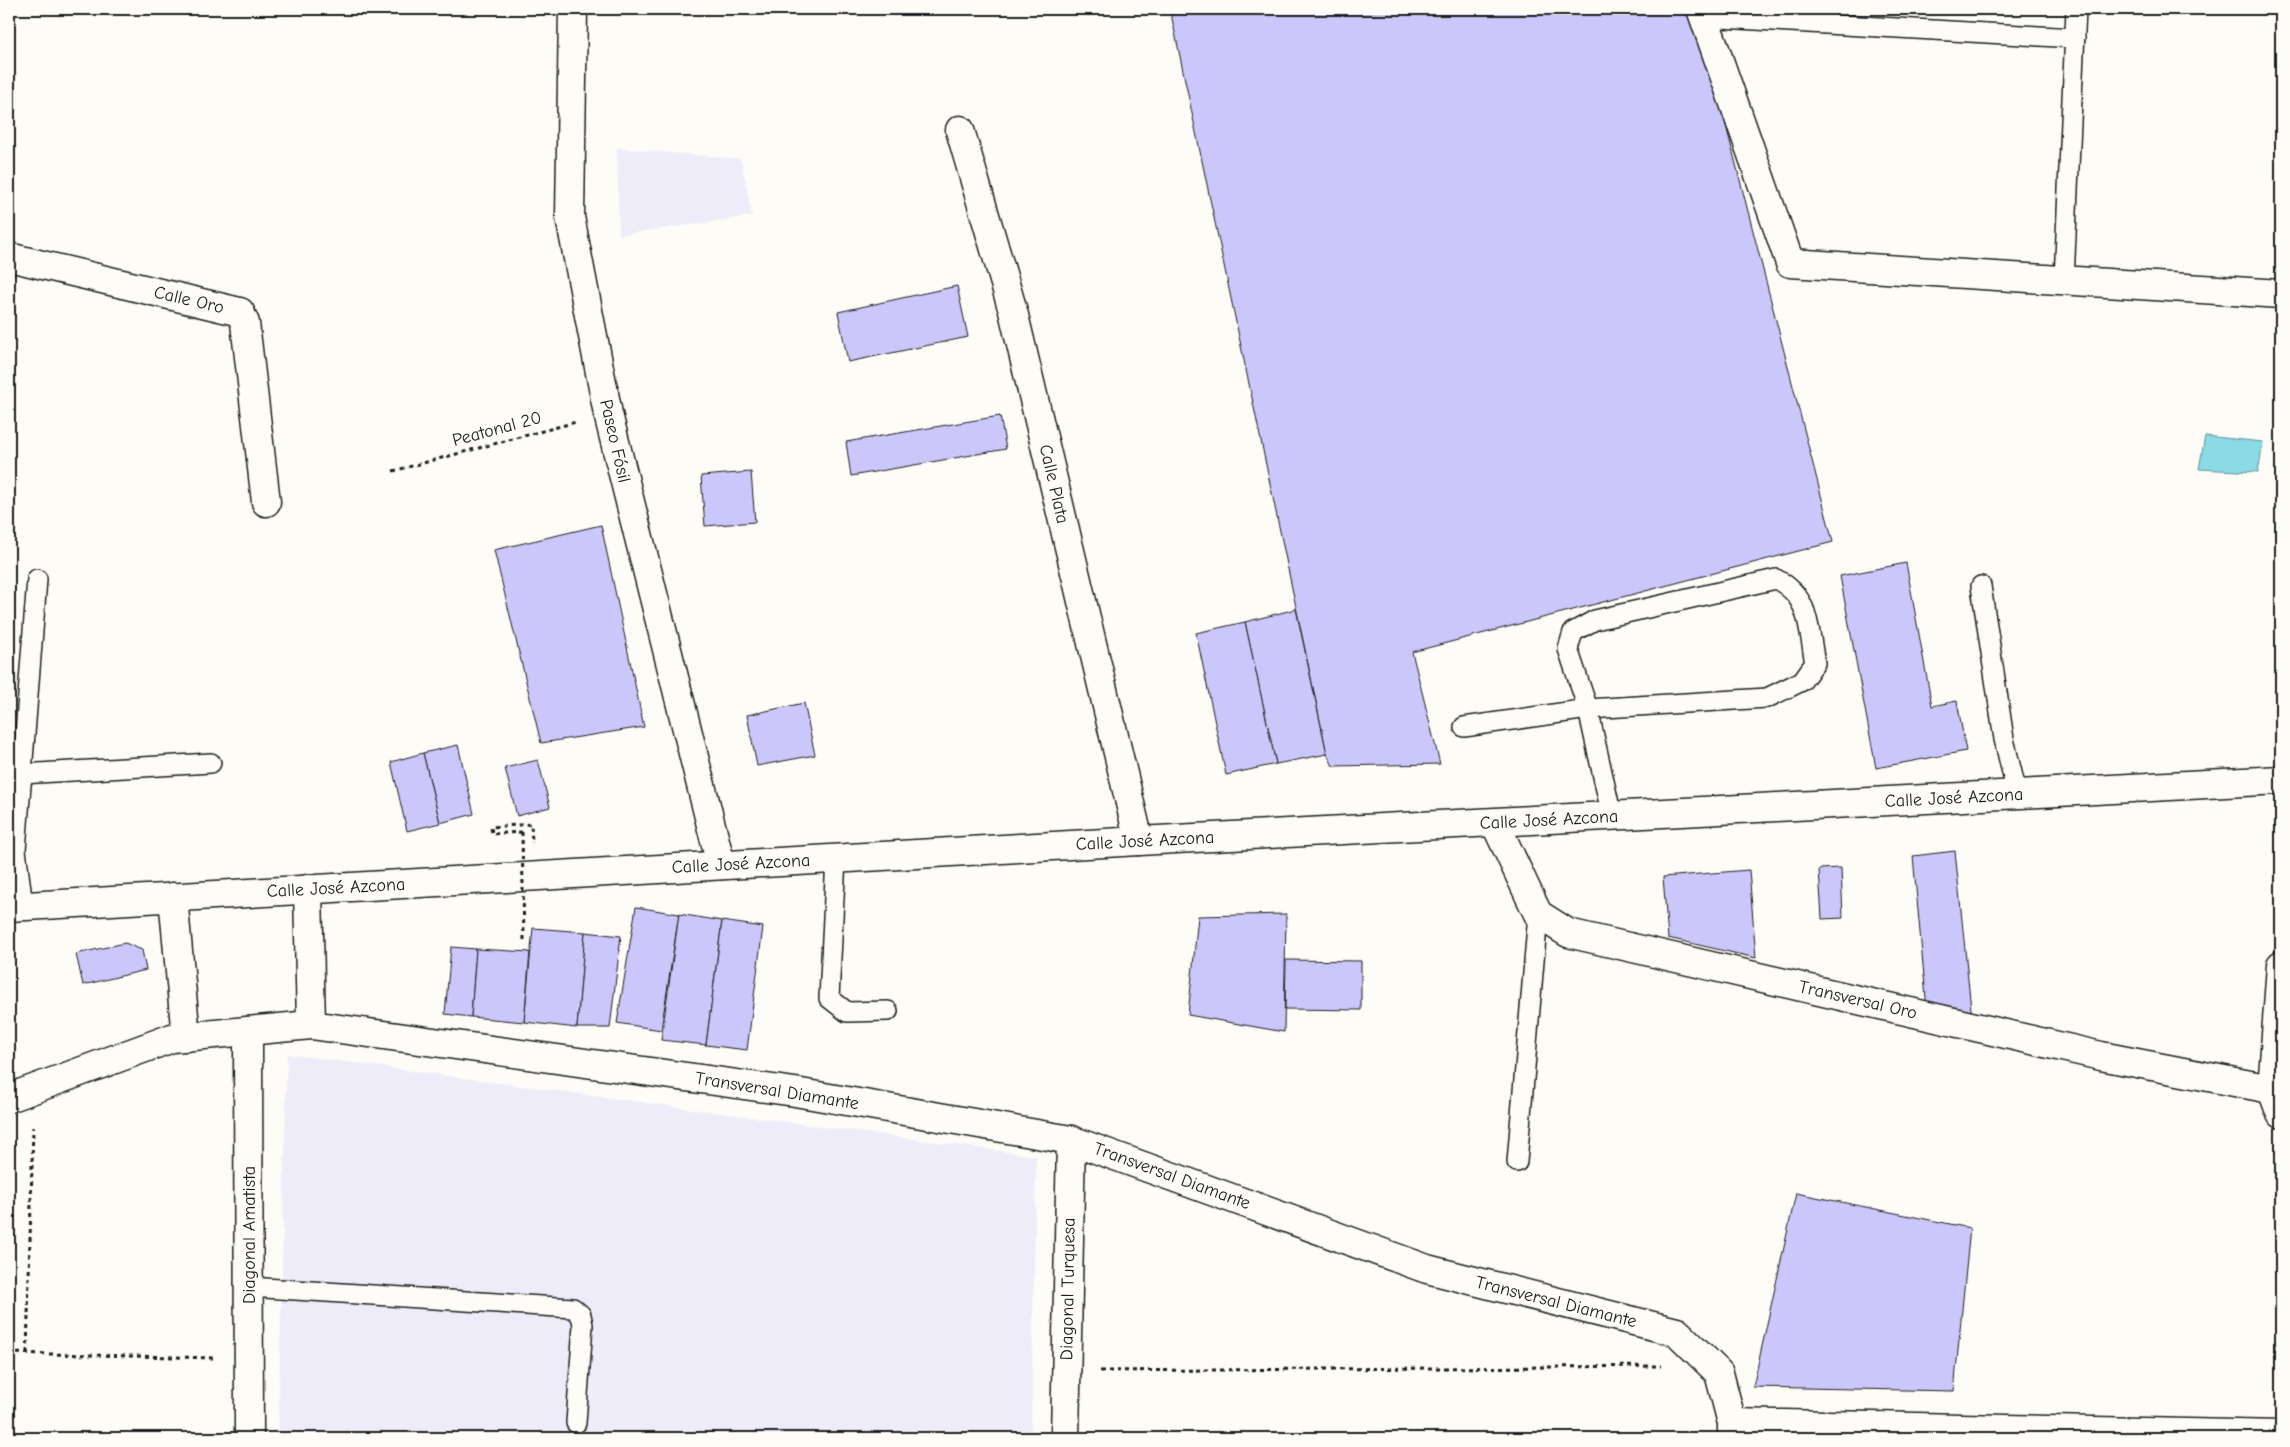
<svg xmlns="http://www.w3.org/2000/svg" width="2290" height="1447" font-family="'Comic Neue',sans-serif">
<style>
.built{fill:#eeecf8}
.water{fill:#8bdbe6;stroke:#5f8f95}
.building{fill:#cbc7fa;stroke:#1c1c1c}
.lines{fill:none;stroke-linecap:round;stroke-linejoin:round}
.lane-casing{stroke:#1c1c1c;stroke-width:22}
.street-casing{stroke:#1c1c1c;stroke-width:31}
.secondary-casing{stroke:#1c1c1c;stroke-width:31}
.path{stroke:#1c1c1c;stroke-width:3;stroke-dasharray:4 4;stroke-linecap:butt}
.lane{stroke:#fdfcf7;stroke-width:19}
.street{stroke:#fdfcf7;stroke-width:28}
.secondary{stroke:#fdfcf7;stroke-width:28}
.path-bridge{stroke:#1c1c1c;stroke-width:3;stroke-dasharray:4 4;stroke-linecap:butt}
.labels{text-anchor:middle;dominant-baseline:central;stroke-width:4.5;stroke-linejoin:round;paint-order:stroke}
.street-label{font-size:18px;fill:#1c1c1c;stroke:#fdfcf7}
</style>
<rect width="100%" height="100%" fill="#fdfcf7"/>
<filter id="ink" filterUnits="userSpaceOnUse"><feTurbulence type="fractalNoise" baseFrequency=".02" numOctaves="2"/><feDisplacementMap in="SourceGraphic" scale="10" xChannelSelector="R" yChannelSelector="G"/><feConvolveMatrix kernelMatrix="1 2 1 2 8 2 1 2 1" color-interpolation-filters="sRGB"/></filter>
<g filter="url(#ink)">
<g class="built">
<path d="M617,148L741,159L752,216L619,235Z"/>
<path d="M287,1054L1036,1156L1031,1438H278Z"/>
</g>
<path class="water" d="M2205,436L2263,442L2258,472L2199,469Z"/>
<g class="building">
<path d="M1170,9H1696L1833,542L1412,652L1440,764L1333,766L1327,754Z"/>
<path d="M957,286L968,337L848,362L838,312Z"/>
<path d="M1000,416L1006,449L851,476L846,442Z"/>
<path d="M751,472L755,522L705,526L701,476Z"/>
<path d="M601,525L644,727L541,743L494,550Z"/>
<path d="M1906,563L1932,706L1957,701L1966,751L1876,768L1840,576Z"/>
<path d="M1296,609L1327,754L1276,764L1245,622Z"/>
<path d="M1245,622L1276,764L1226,775L1196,633Z"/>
<path d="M804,703L815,755L757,766L747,715Z"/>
<path d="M458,745L474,814L440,823L423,753Z"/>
<path d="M423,753L440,823L407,831L391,762Z"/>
<path d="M538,760L550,807L517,816L505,768Z"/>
<path d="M1955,851L1972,1019L1927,1009L1913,856Z"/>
<path d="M1841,868L1843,918L1822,919L1819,869Z"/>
<path d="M1749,870L1756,958L1668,938L1663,877Z"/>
<path d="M636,907L679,914L661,1030L617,1023Z"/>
<path d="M679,914L722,921L706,1045L661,1040Z"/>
<path d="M1286,914L1284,1032L1188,1015L1198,916Z"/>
<path d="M722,921L763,927L747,1050L706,1045Z"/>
<path d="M533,928L585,932L577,1028L524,1022Z"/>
<path d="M585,932L621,936L610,1028H577Z"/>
<path d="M125,943L142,950L146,970L83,985L76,954Z"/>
<path d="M451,947L476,949L471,1017L445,1014Z"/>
<path d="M476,949L530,952L524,1022L471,1017Z"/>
<path d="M1286,960L1361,961V1010L1285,1009Z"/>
<path d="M1796,1193L1970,1228L1954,1391L1753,1387Z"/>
</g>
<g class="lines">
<g class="lane-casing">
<g id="lane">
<path d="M1703,17L2075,38"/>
<path d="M2064,280L2076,9"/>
<path d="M1981,586L2004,739L2017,794"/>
<path d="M1464,727L1588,709L1767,698L1802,681L1815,663C1808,628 1811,597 1776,579L1595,620L1573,632L1568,649L1588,709L1612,817"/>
<path d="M21,774L211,763"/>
<path d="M836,858L829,998L847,1012L888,1011"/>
<path d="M23,906L16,850L37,579"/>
<path d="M1517,1162L1538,914"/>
<path d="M249,1287L573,1308L581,1315L583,1325L576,1423"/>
</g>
</g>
<g class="street-casing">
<g id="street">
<path d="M573,9L570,217L608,414L721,865"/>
<path d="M1701,9L1790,263L2281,294"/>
<path d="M960,130L1013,311L1139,841"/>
<path d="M9,257L240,312L245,323L266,502"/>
<path d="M1495,823L1538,914L1568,933L2101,1056L2281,1091"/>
<path d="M308,889L311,1025"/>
<path d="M173,897L186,1037"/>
<path d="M2281,965L2272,1090L2281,1114"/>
<path d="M248,1031L249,1438"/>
<path d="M9,1098L172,1038L311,1025L795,1092L1071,1140L1427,1269L1677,1332L1719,1373L1732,1423V1438"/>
<path d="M1732,1423L2281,1435"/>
<path d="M1065,1438L1071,1140"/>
</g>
</g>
<g class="secondary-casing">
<path id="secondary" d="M9,907L1139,841L2281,780"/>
</g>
<g class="path">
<path d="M393,471L576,422"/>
<path d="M522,832L492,834L491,827L531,824L532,843"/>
<path d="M9,1353L216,1358"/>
<path d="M27,1353L33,1127"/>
<path d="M1100,1371L1661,1366"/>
</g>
<use href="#lane" class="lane"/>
<use href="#street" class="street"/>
<use href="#secondary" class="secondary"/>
<path class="path-bridge" d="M522,832L524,941"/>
</g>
</g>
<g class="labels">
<g class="street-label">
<text transform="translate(189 300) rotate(13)">Calle Oro</text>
<text transform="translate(497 429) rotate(-15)">Peatonal 20</text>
<text transform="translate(615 441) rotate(77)">Paseo Fósil</text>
<text transform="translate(1054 484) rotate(77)">Calle Plata</text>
<text transform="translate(1954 798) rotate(-3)">Calle José Azcona</text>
<text transform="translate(1549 820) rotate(-3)">Calle José Azcona</text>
<text transform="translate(1145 841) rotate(-3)">Calle José Azcona</text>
<text transform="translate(741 864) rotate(-3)">Calle José Azcona</text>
<text transform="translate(336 888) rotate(-3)">Calle José Azcona</text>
<text transform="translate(1858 1000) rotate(13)">Transversal Oro</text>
<text transform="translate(777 1091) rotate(9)">Transversal Diamante</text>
<text transform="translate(1172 1176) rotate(20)">Transversal Diamante</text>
<text transform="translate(249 1235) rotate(-90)">Diagonal Amatista</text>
<text transform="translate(1068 1289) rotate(-89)">Diagonal Turquesa</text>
<text transform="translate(1556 1302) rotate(14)">Transversal Diamante</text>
</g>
</g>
<rect width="2290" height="1447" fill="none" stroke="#fdfcf7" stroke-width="30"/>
<rect x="15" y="15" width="2260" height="1417" fill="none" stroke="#1c1c1c" stroke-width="2" filter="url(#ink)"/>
</svg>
